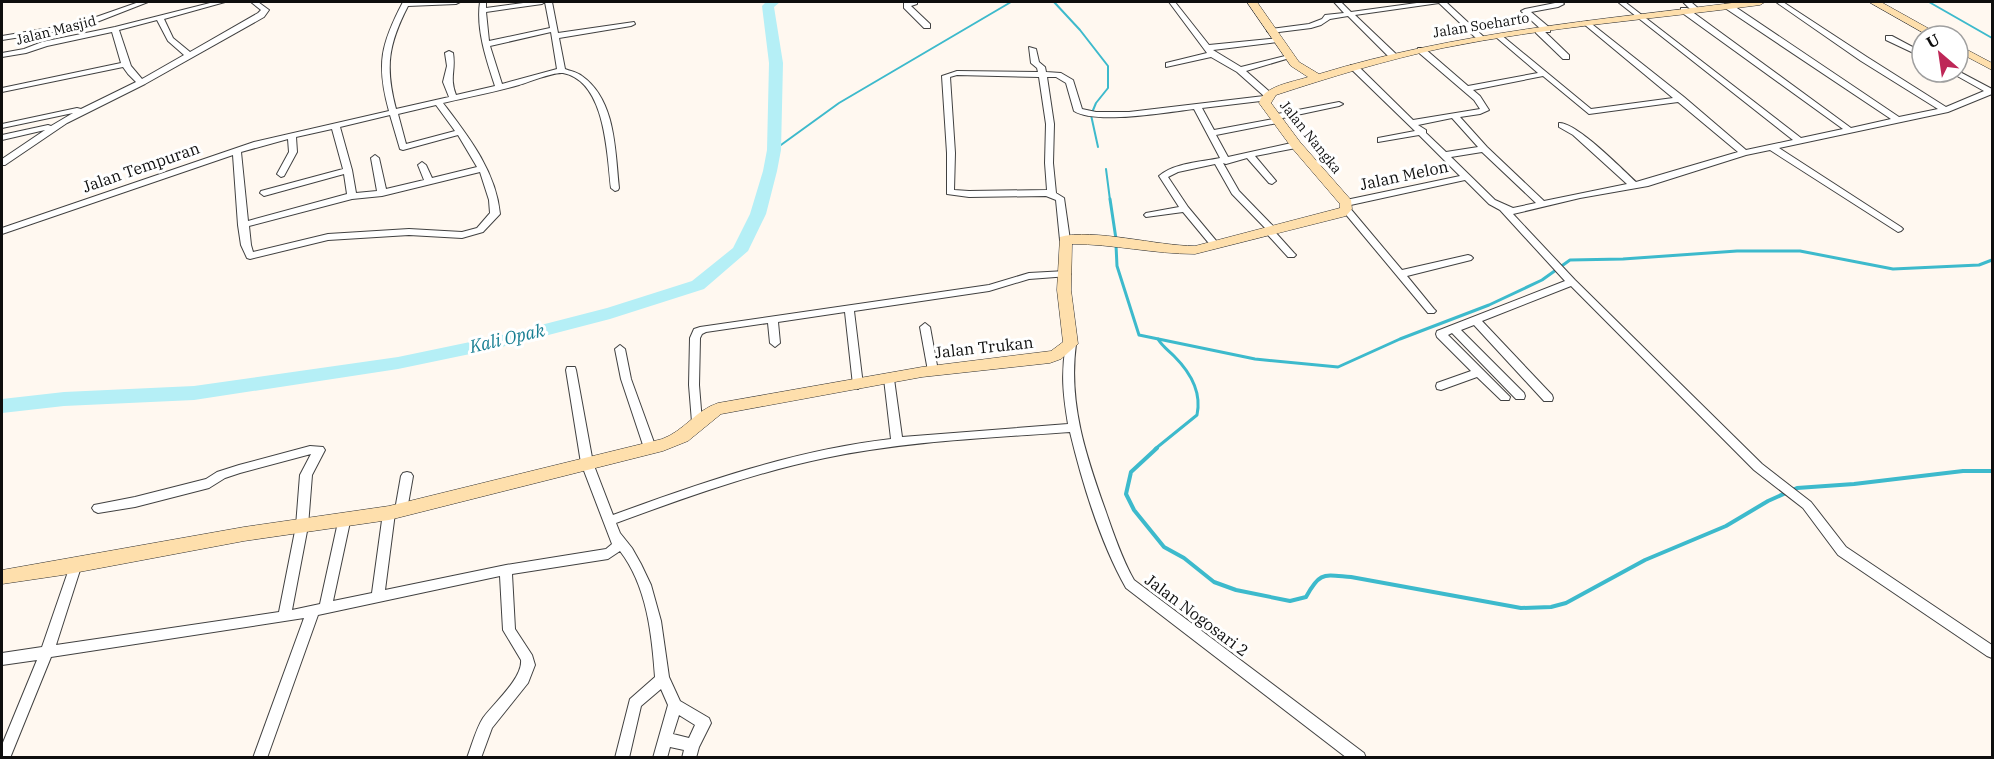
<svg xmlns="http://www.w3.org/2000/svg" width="1994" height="759" font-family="'IBM Plex Serif',serif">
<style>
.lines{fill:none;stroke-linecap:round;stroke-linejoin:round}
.stream-far2{stroke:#3dbacc;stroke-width:2}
.stream-far1{stroke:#3dbacc;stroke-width:3}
.stream{stroke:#3dbacc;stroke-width:4}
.river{fill:#b5eff6;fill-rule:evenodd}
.street-casing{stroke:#414141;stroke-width:2}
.secondary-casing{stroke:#303030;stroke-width:1}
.street{fill:#fff;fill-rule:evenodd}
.secondary{fill:#fedfac;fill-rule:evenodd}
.labels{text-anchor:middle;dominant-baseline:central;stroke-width:6;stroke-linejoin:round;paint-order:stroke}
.far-street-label{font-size:14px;fill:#0e0e0e;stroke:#fff}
.street-label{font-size:16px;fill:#0e0e0e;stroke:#fff}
.water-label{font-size:18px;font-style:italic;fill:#177e92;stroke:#fff}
</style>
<rect width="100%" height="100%" fill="#fff8f0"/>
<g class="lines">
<g class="stream-far2">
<path d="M1054,2L1080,30L1108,66V88L1096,103L1091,115L1098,147"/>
<path d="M1929,2L1992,38"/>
<path d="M774,150L839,103L1011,2"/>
<path d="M1106,169L1110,200"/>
</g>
<g class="stream-far1">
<path d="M1110,199L1116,239"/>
<path d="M1116,245L1117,266L1139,335L1255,359L1338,367L1400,339L1489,305L1542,280L1570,260L1623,259L1737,251H1800L1893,269L1979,265L1992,260"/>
<path d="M1155,449L1197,415C1202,392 1190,372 1174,356C1168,350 1162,346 1158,339"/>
</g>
<path class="stream" d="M1157,448L1131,472L1126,494L1134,510L1164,547L1184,558L1214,582L1236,590L1290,601L1306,597C1320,571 1324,575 1351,577L1521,608L1551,607L1566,603L1645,560L1726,526L1768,501L1797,488L1854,484L1963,471H1992"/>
<path class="river" d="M766,2H780L774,7L783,63L781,150L777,171L766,214L748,251L704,289L610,319L494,349L398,369L194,400L64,406L2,413V399L64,392L194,386L398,357L494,337L607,308L692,281L733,248L750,214L763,171L767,150L769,63L762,6Z"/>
<g class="street-casing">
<g id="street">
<path d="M139,2H148L84,27L2,40V36L79,23Z"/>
<path d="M214,2H225L164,19L173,38L190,52L258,13L261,10L251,2H258L269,10L264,17L145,84L67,123L5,165H2V159L45,130L2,140V135L48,125L51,126L73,113L2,128V124L77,108L81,109L136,82L128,74L123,67L2,92V88L121,63L112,32L47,46L26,53L2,57V53L24,49L42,42L115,27ZM157,20L168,41L184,55L142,79L131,66L119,30Z"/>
<path d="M403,2H460L456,4L408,6C388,45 385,67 396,109L449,97L443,82L447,66L445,53L449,51L453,53C456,71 449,77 456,95L495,86C486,59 476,29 480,2H486V8L531,2H552L558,33L634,22L635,24L631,26L559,38L565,69C570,71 577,72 582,76C616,100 615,151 619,188L618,190L615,191L611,188C607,155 606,81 563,73C553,72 529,82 519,85C494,92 468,97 443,103C468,136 496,171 500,214L483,232L462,238L409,235L328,240L250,259L247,258L241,245L238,225L233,155L2,234V228L254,142L389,111C376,64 381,44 403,2ZM545,2L550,28L489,41L486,12L542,4ZM551,32L557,69L502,84L490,46ZM436,105L455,131L406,144L398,114ZM390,115L400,149L403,150L458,135L477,167L432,178L426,165L422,162L418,165L424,180L386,189L379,158L375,155L371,158L377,191L356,193L352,170L340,127ZM332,129L343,169L261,191L260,193L264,196L344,174L347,194L248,221L241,152L288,139L289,152L277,174L281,177L284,176L297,152L296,137ZM480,172L489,200L490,213L477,228L462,232L409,229L328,234L253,252L251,245L249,226L352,199L382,196Z"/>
<path d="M904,2H917V4L911,6L930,24V28H924L904,8Z"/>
<path d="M1169,2H1175L1209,45L1280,38V42H1277L1213,50L1241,67L1289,55L1293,57L1246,71L1271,93L1272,95L1269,100L1202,108L1214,130L1274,119L1271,117L1272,115L1339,102L1343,104L1339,106L1278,119L1281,121L1277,123L1216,135L1228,157L1296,142L1300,145L1296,148L1255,156L1276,181L1272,184L1269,183L1247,158L1226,164L1223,163L1239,191L1276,229L1278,231L1276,233L1294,253L1296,255L1294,257H1288L1267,234L1265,232L1267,230L1232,194L1215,164L1178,172L1168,177L1188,207L1218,243L1220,245L1218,247H1212L1183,212L1146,217L1144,215L1146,213L1179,207L1159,176C1174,163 1201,162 1220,158L1194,109C1167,112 1096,125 1074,111L1066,83L1056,77H1047L1054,124L1053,163L1056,193L1064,198L1070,240L1068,242H1062L1060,240L1056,200L1046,196L969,197L947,194V153L942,76L957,71L1038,72L1037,68L1031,63L1029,47L1036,49L1039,62L1045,67L1046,72L1061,73L1073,80L1082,109L1096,112H1129L1264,96L1237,72L1211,57L1166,67V63L1207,53ZM957,75L1039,77L1046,124L1045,163L1047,190L969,191L954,190L955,153L950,77Z"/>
<path d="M1334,2H1341L1351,12L1424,2H1446L1485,38L1478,40L1439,3L1355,15L1396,54L1397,56L1393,58H1390L1348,16L1330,19L1321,25L1311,28L1271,33L1267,31L1271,29L1309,24L1322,19L1325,15L1344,13Z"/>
<path d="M1555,2H1562L1564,4L1558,7L1531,12L1550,28V32H1544L1521,11L1525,9L1555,3Z"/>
<path d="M1618,2H1625L1801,138L1843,129L1681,12V8H1687L1851,128L1891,119L1725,8V4H1731L1899,117L1938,109L1861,61L1776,2H1783L1867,57L1946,107L1984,91L1950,72L1958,71L1992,89V94L1948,112L1779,148L1901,227L1903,229L1901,231L1898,232L1770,150L1746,155L1648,186L1580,198L1513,214L1575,280L1762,464L1811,502L1846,547L1992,645V658L1987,656L1838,555L1803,508L1754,470L1571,286L1482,321L1552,395L1553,398L1552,401H1544L1474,325L1461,330L1524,393L1525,396L1524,399H1516L1452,333L1448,335L1510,397L1509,400H1501L1477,377L1441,390L1437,389L1436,386L1437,383L1471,371L1437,337L1436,334L1437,331L1565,281L1500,210L1489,204L1465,180L1346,206L1343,205L1342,203L1346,200L1460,176L1419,135L1378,142V138L1415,131L1351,69V65H1357L1413,120L1480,109L1474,100L1418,52V48H1424L1468,86L1538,73L1497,38L1496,36L1500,34L1591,109L1673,98L1585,25L1584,23L1588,21L1684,97L1746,150L1793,140ZM1543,76L1589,114L1678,102L1738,152L1636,182C1622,169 1576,122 1559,123V127L1573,135L1627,184L1544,201L1487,147L1460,117L1480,114L1489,110L1480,96L1473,90ZM1452,118L1478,147L1446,152L1426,133V130L1418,125ZM1482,152L1536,203L1513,208L1495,200L1451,157Z"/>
<path d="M1683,2H1691L1699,9L1692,11Z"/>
<path d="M1536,29H1542L1569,55V59H1563L1536,33Z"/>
<path d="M1886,36H1892L1922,52V57L1886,40Z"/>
<path d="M1346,206L1349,207L1402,270L1468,255L1471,256L1473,258L1471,260L1407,276L1434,309L1436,311L1434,313H1428L1343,211L1342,209L1343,207Z"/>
<path d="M1066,271L1071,274L1069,276L1029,279L989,291L854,311L863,385L858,389L853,385L845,312L778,322L780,343L775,347L770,343L768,323L706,332L702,334L700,338L699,385L702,422L701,425H693L692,422L689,385L690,338L694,329L700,327L989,285L1029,273Z"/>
<path d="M925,323L930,327L938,371L933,375L928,371L920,327Z"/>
<path d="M1071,340L1076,344C1068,403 1086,456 1106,512C1114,535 1122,559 1134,580L1364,753L1366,758H1347L1126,588C1101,544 1082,482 1070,432C988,438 906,441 825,458C753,473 684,498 616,523L620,533L632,548L641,564L651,585L661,621L669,677L680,701L709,718L711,723L699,747L696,758H682L684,750L670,747L667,758H653L668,705L661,689L641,706L629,758H615L630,699L655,677C652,635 647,586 620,551L608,559L512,574L515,629L532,655L535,665L528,683L492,728L481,758H467C472,745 476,729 483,718C493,704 523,678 521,660L503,630L500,576L318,615L267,758H253L304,618L51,657L10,758H2V745L37,660L2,665V653L42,647L71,563L75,562L79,563L81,567L56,645L279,612L296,526L300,475L311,454L240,473L225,478L209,488L135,507L98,513L94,511L92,508L94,505L135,497L206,479L217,472L239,465L310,446L323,447L325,450L312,475L308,526L292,610L320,604L338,522L340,519L344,517L348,519L350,522L333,601L372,593L383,513L385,510L389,508L393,510L395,513L385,590L506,565L606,549L612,544L581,463L566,370L567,367H575L576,370L593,463L613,515C703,482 795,450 891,439L884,379L889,375L894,379L902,437L1068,424C1063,394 1061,374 1066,344ZM679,715L695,725L689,738L673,734Z"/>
<path d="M620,345L625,349L631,379L656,448L654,451H646L644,448L621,379L615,349Z"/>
<path d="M407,472L411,473L413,476L407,510L405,513L401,515L397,513L395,510L401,476L403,473Z"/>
</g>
</g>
<g class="secondary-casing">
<g id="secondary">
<path d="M1247,2H1257L1299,62L1319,74C1456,32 1598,20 1740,2H1765L1760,5C1655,19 1547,27 1443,48C1386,60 1331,77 1276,95L1271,103L1300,142L1351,200L1352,209L1346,216L1195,254C1154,254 1113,244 1072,244L1071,290L1078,344L1061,359L1050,363L922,377L721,414L688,441L663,451L389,520L244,541L63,575L2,584V570L244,527L389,506L662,439C684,431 696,410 718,403L922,367L1051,351L1063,342L1057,290L1060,237C1093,228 1157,246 1195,246L1340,208V204L1292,148L1259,103C1263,86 1293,82 1308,77L1291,66Z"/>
<path d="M1869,2H1881L1942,36H1929Z"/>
<path d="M1958,45L1992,63V70L1958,52Z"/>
</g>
</g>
<use href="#street" class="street"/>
<use href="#secondary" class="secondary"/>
</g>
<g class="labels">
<g class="far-street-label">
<text transform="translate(1481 25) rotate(-9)">Jalan Soeharto</text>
<text transform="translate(56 30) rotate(-14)">Jalan Masjid</text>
<text transform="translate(1311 137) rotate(51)">Jalan Nangka</text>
</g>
<g class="street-label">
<text transform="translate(141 167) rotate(-19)">Jalan Tempuran</text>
<text transform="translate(1404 175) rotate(-12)">Jalan Melon</text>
<text transform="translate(984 347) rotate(-6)">Jalan Trukan</text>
<text transform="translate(1197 615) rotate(37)">Jalan Nogosari 2</text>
</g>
<g class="water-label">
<text transform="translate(507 338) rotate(-13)">Kali Opak</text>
</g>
</g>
<rect width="1994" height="759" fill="none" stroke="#0e0e0e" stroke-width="6"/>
<g transform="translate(1940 54) rotate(331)"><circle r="28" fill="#ffffff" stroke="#9f9f9f" stroke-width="1.5"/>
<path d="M0-4.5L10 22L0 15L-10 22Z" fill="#be2757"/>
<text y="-9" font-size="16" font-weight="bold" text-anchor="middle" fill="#0e0e0e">U</text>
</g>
</svg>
